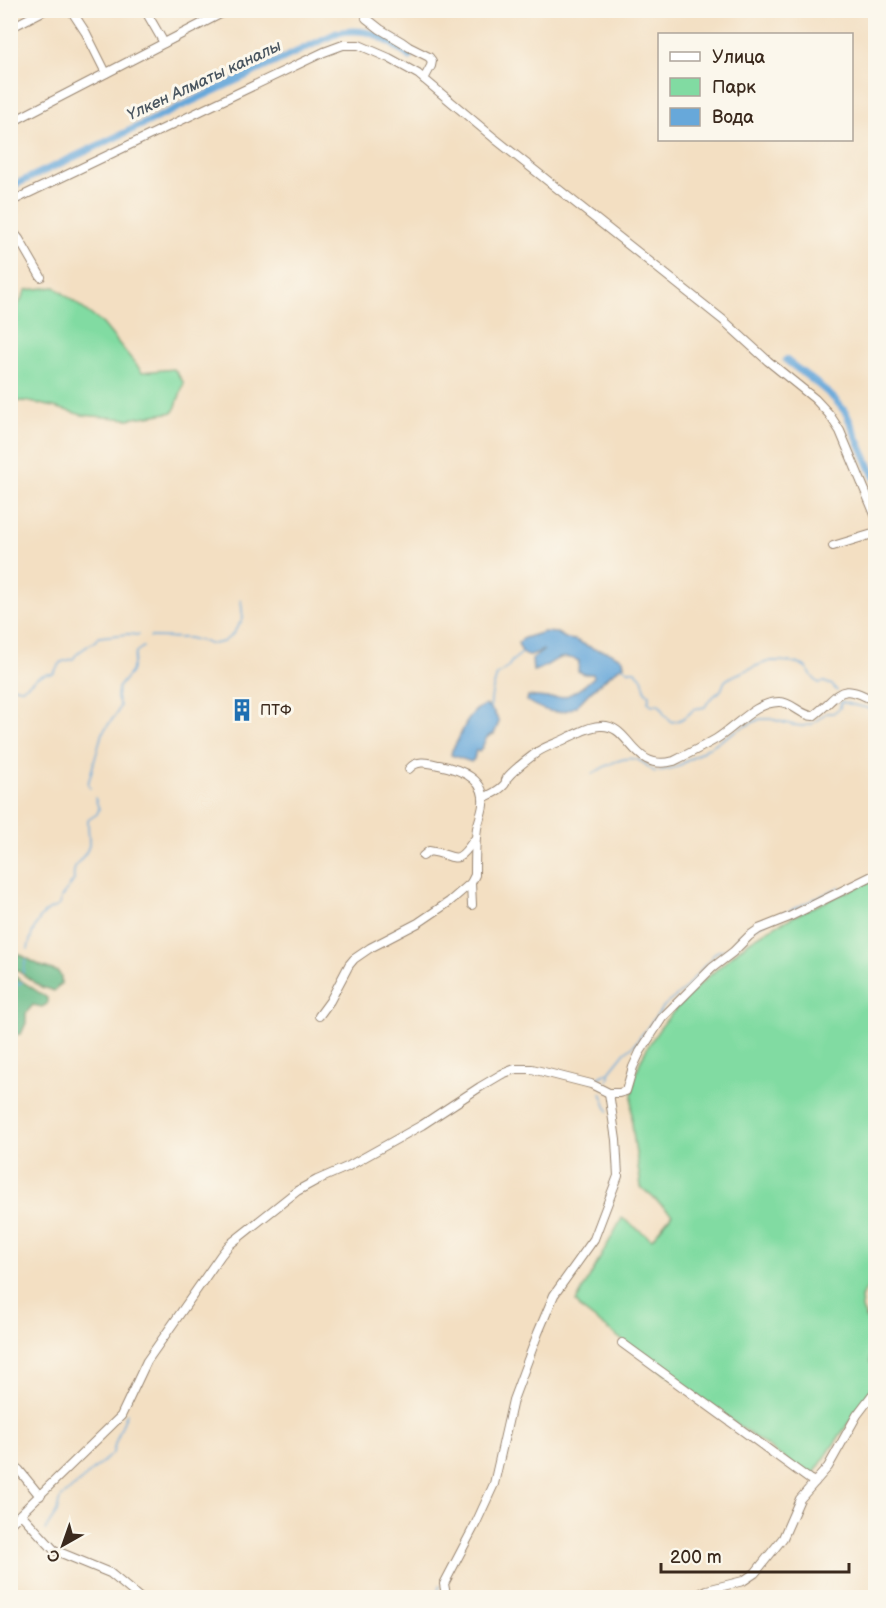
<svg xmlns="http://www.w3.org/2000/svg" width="886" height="1608" font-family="'Balsamiq Sans',sans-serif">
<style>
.green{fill:#81dba2;stroke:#5e8260;stroke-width:1.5}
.forest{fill:#68bb88;stroke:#527253;stroke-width:1.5}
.water{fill:#67a8da;stroke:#51697c;stroke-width:1.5}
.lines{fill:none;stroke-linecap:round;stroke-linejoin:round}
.stream{stroke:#67a8da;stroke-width:1.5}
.canal{stroke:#67a8da;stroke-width:7}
.minor-casing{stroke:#978470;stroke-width:10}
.minor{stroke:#fff;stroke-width:8}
.labels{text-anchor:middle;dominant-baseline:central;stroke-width:6;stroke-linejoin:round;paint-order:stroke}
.poi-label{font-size:15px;fill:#3b2a1e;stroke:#fbf7ec;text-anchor:start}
.water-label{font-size:16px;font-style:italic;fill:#4a5660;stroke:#fbf7ec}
</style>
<rect width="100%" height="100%" fill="#fbf7ec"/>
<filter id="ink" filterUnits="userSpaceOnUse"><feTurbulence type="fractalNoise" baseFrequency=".0167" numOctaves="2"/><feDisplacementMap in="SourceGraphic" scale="12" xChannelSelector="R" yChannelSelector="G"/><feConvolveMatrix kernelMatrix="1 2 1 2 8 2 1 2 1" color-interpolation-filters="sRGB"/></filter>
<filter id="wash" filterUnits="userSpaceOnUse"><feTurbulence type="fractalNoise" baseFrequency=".008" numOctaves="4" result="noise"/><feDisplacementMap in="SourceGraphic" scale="24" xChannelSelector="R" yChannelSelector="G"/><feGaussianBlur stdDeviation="1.35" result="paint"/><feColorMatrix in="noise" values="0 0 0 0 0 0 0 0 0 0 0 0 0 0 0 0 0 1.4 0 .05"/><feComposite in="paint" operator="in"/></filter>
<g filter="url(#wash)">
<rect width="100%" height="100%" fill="#f3dfc2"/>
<g class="green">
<path d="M55,287L103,324L142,372L174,369L184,383L174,412L128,419L82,415L54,407L25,401L11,402V320L26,290Z"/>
<path d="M875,879L876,1275L861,1297L862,1309L869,1325L871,1352L870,1362L875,1366V1384L811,1478L664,1372L581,1309L576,1302L622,1218L652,1239L672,1214L641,1187C637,1154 628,1121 633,1088C639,1039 690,992 725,962C734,954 743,945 753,939C791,915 835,898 875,879Z"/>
</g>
<g class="forest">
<path d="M10,949L41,966L58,972L61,976V984L54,991L41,987L11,966Z"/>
<path d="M10,973L47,998V1004L42,1007L33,1005L26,1013V1023L21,1034L11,1035Z"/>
</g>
<g class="water">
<path d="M544,632L557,633L567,639L575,640L594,649L607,651L623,659L624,665C613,672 600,683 590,692C586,696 581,702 576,706C560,717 542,711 527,701L528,696C560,700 569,700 594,677L593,674H584L578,671L579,661C555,650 552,668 533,671L532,659L544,650C530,654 525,663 518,643L524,638Z"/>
<path d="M486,705L494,712L499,722L494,734C483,736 486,744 479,752L476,750L474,759L471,762L451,755L452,750C462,737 467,709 486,705Z"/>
</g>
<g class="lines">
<g class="stream">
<path d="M150,637L189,638L213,644L223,642L232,635L243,619L241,600"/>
<path d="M622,666L628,670L635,671L642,678L646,693L650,694L648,702L652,705L658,704L661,707L664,714L672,722C681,721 688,716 694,709L705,707C711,695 714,698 721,690C723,687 723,684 725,681C730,676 765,662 772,661C782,661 794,661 804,666C810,670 812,679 819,683L824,682L832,685L837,691"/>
<path d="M10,686C14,686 17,688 21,688C28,689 35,672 53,674L61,662L73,659C79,648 92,646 99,637L128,634L139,635"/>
<path d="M490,709L492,692L497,675L507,668L512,661L522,653"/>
<path d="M592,774C604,767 624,754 638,760C644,762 649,768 655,772L677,767L739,729L760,719H771L793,725L803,726L812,724L826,713H833L840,708L841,702L876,710"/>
<path d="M90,788L88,784L102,733L117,713L120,706L117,698L118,688L131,672L136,652L143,647"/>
<path d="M734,946L735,939L743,933L840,887"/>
<path d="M28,949C31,934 37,916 51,909C54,908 57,907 60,905L61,898L74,880C71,861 86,860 89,845C89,839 88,827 88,820L97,814L99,809L95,798"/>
<path d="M23,973L26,959"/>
<path d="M10,989L22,982"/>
<path d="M593,1081L609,1072L625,1052L634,1045L664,1006L684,990L716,952L722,950L729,951"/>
<path d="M604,1087L609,1077V1073"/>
<path d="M601,1093L608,1111"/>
<path d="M45,1530L57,1512L59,1502L61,1498L113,1453L115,1444L127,1413"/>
<path d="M435,1598L440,1586"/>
</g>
<g class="canal">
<path d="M10,187L337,33C371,26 384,38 410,57"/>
<path d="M786,360C807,377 833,392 847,415L876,481"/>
</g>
</g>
</g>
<g filter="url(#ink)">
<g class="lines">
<g class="minor-casing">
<g id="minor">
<path d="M71,10L86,33L106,73"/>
<path d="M145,10L164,43"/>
<path d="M366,18L380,29L402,42L409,47L429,57L432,61L431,66L424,79"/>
<path d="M10,28L45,10"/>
<path d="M10,123L228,10"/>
<path d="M10,202L324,52L343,45H359L389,58L418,74L494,138L723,320L768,361L815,399L829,414L840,431L876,517"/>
<path d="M10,228L19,239L41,277"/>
<path d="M833,546L876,533"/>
<path d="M483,798C490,795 498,791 503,786C508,781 504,783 507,778C514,769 527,760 536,753C545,746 559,743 569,737C579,733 589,726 600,726C631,723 631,773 674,761C688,754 702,747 716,739C735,728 756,701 780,702C792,702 801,716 813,716C841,695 838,680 876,702"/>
<path d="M423,856L429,851C456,854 454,869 474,840"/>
<path d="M471,883L472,905"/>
<path d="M319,1016L330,1001L349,965L354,959L370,948L418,923L449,902L471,883L475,875C475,860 475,843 477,828C479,820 482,813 483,805C487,779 460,769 439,765C429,763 417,759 409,769"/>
<path d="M876,1294L873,1310L876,1319"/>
<path d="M622,1343L809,1479L815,1482"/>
<path d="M10,1463L19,1470L40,1496"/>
<path d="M21,1514L54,1550L110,1573L140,1598"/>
<path d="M10,1524L121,1416L147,1361L221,1255L229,1245L297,1191L317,1180L347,1167L422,1125L480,1087L502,1074L515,1069H532L591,1084L609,1093H619L626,1091L633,1067L640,1052L662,1018L712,968L733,952L749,936L759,929L789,917L876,874"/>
<path d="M445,1598L446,1595L444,1584L476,1523L494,1484L513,1400L538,1333L554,1295L594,1239L618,1176L616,1140L609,1093"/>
<path d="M692,1598L707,1590L743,1581L755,1573L783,1538L800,1499L828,1467L857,1415L876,1390"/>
</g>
</g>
<use href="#minor" class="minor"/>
</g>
</g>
<defs>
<g id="building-bare" transform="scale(1.8)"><path d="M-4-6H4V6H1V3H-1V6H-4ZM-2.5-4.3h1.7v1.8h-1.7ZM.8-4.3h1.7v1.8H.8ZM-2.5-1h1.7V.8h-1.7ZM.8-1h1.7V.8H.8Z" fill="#1f6fb2" stroke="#fbf7ec" stroke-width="2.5" paint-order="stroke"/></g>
</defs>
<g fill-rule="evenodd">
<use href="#building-bare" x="242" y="710"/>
</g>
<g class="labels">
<g class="poi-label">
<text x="260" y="710">ПТФ</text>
</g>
<g class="water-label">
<text transform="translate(204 81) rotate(-25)">Үлкен Алматы каналы</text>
</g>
</g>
<rect width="886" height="1608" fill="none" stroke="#fbf7ec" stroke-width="36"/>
<rect x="658" y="33" width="195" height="108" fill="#fbf7ec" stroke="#aea59a" stroke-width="1.5"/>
<rect x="670" y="52" width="30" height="9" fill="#ffffff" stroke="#aea59a" stroke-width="1.5"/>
<text x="712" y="63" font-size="18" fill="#3b2a1e">Улица</text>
<rect x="670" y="78" width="30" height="18" fill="#81dba2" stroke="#aea59a" stroke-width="1.5"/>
<text x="712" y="93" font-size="18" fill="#3b2a1e">Парк</text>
<rect x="670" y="108" width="30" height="18" fill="#67a8da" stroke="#aea59a" stroke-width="1.5"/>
<text x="712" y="123" font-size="18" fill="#3b2a1e">Вода</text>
<g transform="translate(63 1545) rotate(220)" stroke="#fbf7ec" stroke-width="4.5" paint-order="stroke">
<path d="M0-4.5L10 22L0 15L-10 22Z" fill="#3b2a1e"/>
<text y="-9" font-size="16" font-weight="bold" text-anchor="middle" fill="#3b2a1e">С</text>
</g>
<path d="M661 1563v9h188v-9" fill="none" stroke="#3b2a1e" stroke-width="3"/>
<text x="670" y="1563" font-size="18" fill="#3b2a1e" stroke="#fbf7ec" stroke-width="4.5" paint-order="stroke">200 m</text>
</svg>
